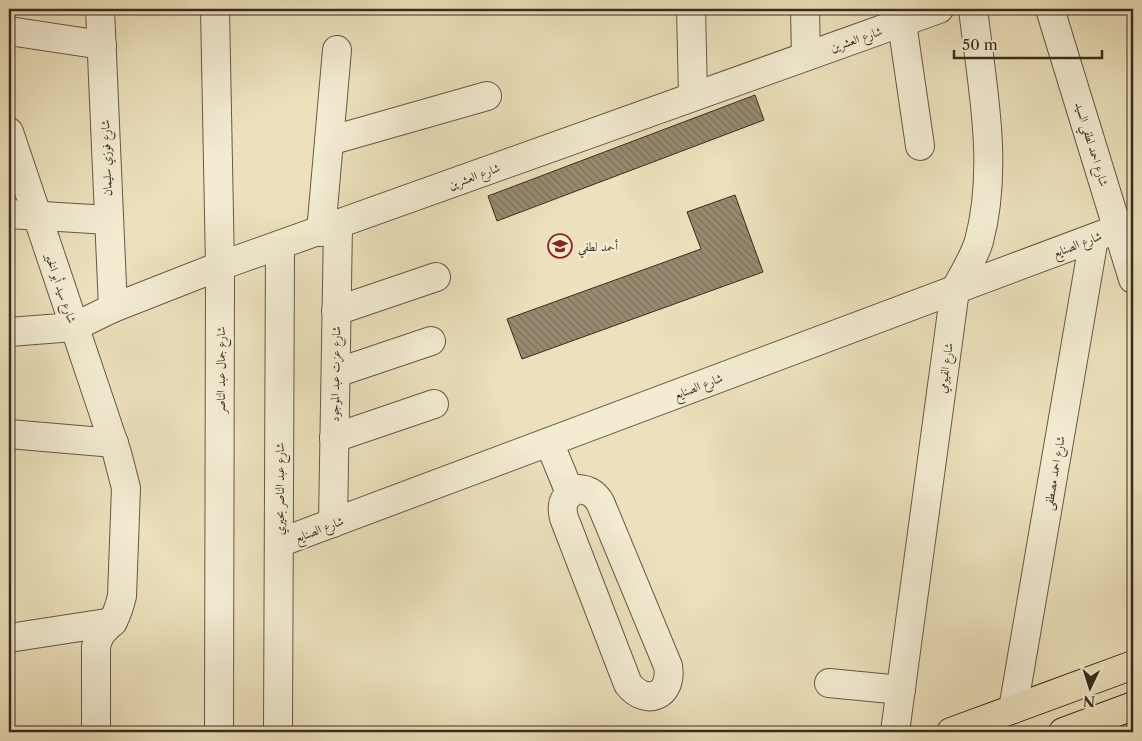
<svg xmlns="http://www.w3.org/2000/svg" width="1142" height="741" font-family="'Libre Caslon Text',Amiri,serif">
<style>
.building{fill:url(#building-back-hatch);stroke:#3a2c1e}
.lines{fill:none;stroke-linecap:round;stroke-linejoin:round}
.minor-casing{stroke:#665946;stroke-width:30}
.major-casing{stroke:#3a2c1e;stroke-width:30}
.minor{stroke:#f3ecd3;stroke-width:28}
.major{stroke:#ece1bc;stroke-width:28}
.labels{text-anchor:middle;dominant-baseline:central;stroke-width:4.5;stroke-linejoin:round;paint-order:stroke}
.street-label{font-size:12px;fill:#3a2c1e;stroke:#f3ecd3}
.poi-label{font-size:12px;fill:#3a2c1e;stroke:#f3ecd3;text-anchor:start}
</style>
<defs>
<pattern id="building-back-hatch" width="6" height="6" patternUnits="userSpaceOnUse" patternTransform="scale(1.25)"><rect width="6" height="6" fill="#978a70"/><path d="M-1 5l2 2M0 0l6 6M5-1l2 2" fill="none" stroke="#7c715b"/></pattern>
</defs>
<rect width="100%" height="100%" fill="#ece1bc"/>
<filter id="stains"><feTurbulence type="fractalNoise" baseFrequency=".004" numOctaves="4"/><feColorMatrix values="0 0 0 0 .2 0 0 0 0 .09 0 0 0 0 .02 0 0 0 .5 -.17"/></filter>
<radialGradient id="worn" r=".72"><stop offset=".6" stop-color="#630" stop-opacity="0"/><stop offset="1" stop-color="#630" stop-opacity=".3"/></radialGradient>
<g class="building">
<path d="M755,95L764,120L497,221L488,196Z"/>
<path d="M735,195L763,272L522,359L507,319L701,249L687,212Z"/>
</g>
<g class="lines">
<g class="minor-casing">
<g id="minor">
<path d="M100,9L113,308"/>
<path d="M215,9L220,266L219,732"/>
<path d="M691,9L693,96"/>
<path d="M805,9L806,56"/>
<path d="M1050,9L1133,279"/>
<path d="M902,23L920,146"/>
<path d="M9,31L102,45"/>
<path d="M9,132L117,453L126,488L122,596C120,604 118,612 114,619C106,631 100,629 96,647V732"/>
<path d="M329,141L487,96"/>
<path d="M9,214L109,220"/>
<path d="M321,232L337,50"/>
<path d="M336,311L436,277"/>
<path d="M9,332L74,327L113,308L220,266L939,9"/>
<path d="M336,373L431,341"/>
<path d="M9,434L114,443"/>
<path d="M334,438L434,404"/>
<path d="M549,442L570,493"/>
<path d="M578,489C589,490 594,493 600,502L668,666C673,696 646,707 628,684L564,518C560,503 565,495 578,489Z"/>
<path d="M333,523L338,226"/>
<path d="M279,543L1133,223"/>
<path d="M9,638L113,622"/>
<path d="M829,683L901,690"/>
<path d="M1013,709L1094,238"/>
<path d="M278,732L280,246"/>
<path d="M895,732L955,290C963,275 974,258 979,241C999,166 982,85 973,9"/>
</g>
</g>
<g class="major-casing">
<g id="major">
<path d="M951,732L1133,665"/>
<path d="M1063,732L1133,706"/>
</g>
</g>
<use href="#minor" class="minor"/>
<use href="#major" class="major"/>
</g>
<defs>
<g id="school-ring" transform="scale(1.25)"><circle r="9.5" fill="#f3ecd3" stroke="#8f2418" stroke-width="1.5"/><path d="M0-5L7-2L0 1L-7-2ZM-4 1L0 2.5L4 1V4Q0 6-4 4Z" fill="#8f2418"/></g>
</defs>
<g fill-rule="evenodd">
<use href="#school-ring" x="560" y="246"/>
</g>
<g class="labels">
<g class="street-label">
<text transform="translate(856 39) rotate(-19)">شارع العشرين</text>
<text transform="translate(1092 144) rotate(73)">شارع احمد لطفي السيد</text>
<text transform="translate(106 158) rotate(-92)">شارع فوزي سليمان</text>
<text transform="translate(474 176) rotate(-20)">شارع العشرين</text>
<text transform="translate(1077 244) rotate(-21)">شارع الصنايع</text>
<text transform="translate(61 288) rotate(71)">شارع سيد أبو الخير</text>
<text transform="translate(945 368) rotate(-82)">شارع الفيومي</text>
<text transform="translate(220 370) rotate(-90)">شارع جمال عبد الناصر</text>
<text transform="translate(335 374) rotate(-89)">شارع عزت عبد الموجود</text>
<text transform="translate(698 386) rotate(-21)">شارع الصنايع</text>
<text transform="translate(1054 473) rotate(-80)">شارع احمد مصطفى</text>
<text transform="translate(279 489) rotate(-90)">شارع عبد الناصر بحيري</text>
<text transform="translate(319 529) rotate(-21)">شارع الصنايع</text>
</g>
<g class="poi-label">
<text x="578" y="246">أحمد لطفي</text>
</g>
</g>
<rect width="1142" height="741" fill="none" stroke="#ece1bc" stroke-width="30"/>
<rect x="10" y="10" width="1122" height="721" fill="none" stroke="#3a2c1e" stroke-width="2.5"/>
<rect x="15" y="15" width="1112" height="711" fill="none" stroke="#3a2c1e"/>
<g transform="translate(1090 688) rotate(184)" stroke="#f3ecd3" stroke-width="4" paint-order="stroke">
<path d="M0-4L9 19L0 12L-9 19Z" fill="#3a2c1e"/>
<text y="-8" font-size="14" font-weight="bold" text-anchor="middle" fill="#3a2c1e">N</text>
</g>
<path d="M954 50v8h148v-8" fill="none" stroke="#3a2c1e" stroke-width="2.5"/>
<text x="962" y="50" font-size="15" fill="#3a2c1e" stroke="#f3ecd3" stroke-width="4" paint-order="stroke">50 m</text>
<rect width="100%" height="100%" filter="url(#stains)"/>
<rect width="100%" height="100%" fill="url(#worn)"/>
</svg>
